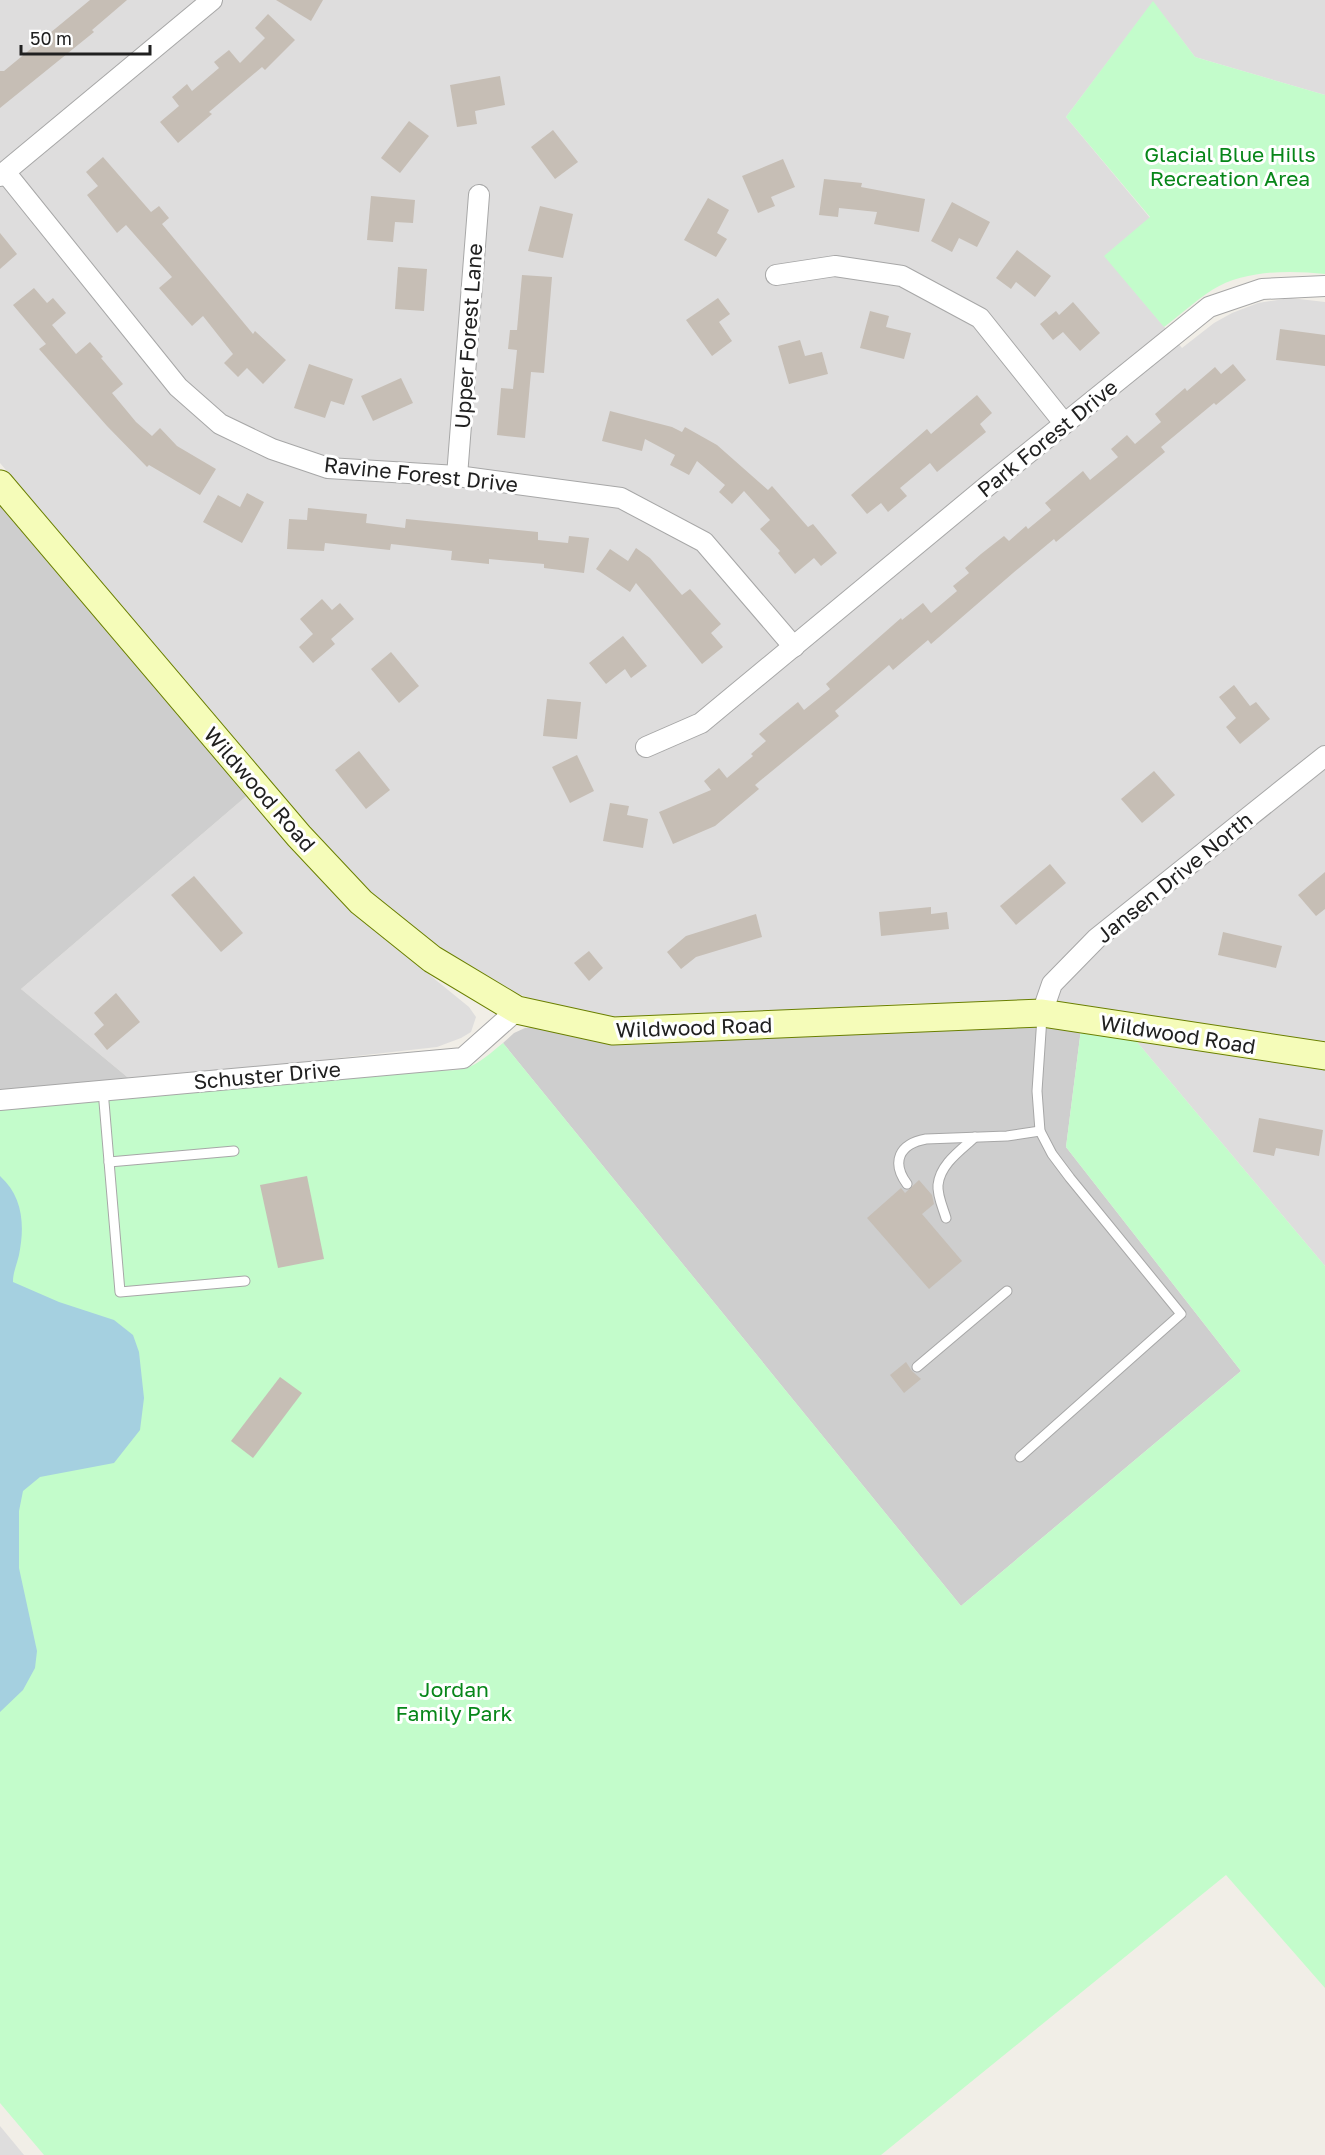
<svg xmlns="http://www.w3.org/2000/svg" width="1325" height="2155" font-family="'Golos Text',sans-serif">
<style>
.residential{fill:#dedddd}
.religious{fill:#cecece}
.park{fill:#c3fccb}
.water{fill:#a5d0e0}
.building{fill:#c6beb5}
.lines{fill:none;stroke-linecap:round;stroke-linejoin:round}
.lane-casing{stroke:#a7a7a7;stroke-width:11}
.street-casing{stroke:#a7a7a7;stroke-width:22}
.secondary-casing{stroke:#6a7f00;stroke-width:29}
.lane{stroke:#fff;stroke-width:9}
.street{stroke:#fff;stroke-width:20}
.secondary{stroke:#f5fcb9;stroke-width:27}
.labels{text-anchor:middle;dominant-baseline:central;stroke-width:6;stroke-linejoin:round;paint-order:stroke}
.park-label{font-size:21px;fill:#078619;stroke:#fff}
.street-label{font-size:21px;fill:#202020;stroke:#fff}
</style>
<rect width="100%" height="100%" fill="#f1eee7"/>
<g class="residential">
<path d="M0,0H1325V95L1195,57L1153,2L1066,117L1150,218L1105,256L1182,348L1214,323L1232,313L1258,303L1290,298L1325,302V1045L1005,1003H910L667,1019L617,1018L576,1011L526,997L484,979L447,956L386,909L335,858L0,463Z"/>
<path d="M250,793L353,909L389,942L469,1007L476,1017L471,1032L461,1038L437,1047L132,1081L21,989Z"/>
<path d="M1132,1036L1325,1068V1266Z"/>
<path d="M0,2126L24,2155H0Z"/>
</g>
<g class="religious">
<path d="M0,501L250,793L21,989L132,1081L0,1091Z"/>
<path d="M995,1022L1081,1029L1066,1147L1241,1371L961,1606L503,1043L514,1033L525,1028L540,1026Z"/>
</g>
<g class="park">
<path d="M1153,1L1195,57L1325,95V274C1289,270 1244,270 1212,290C1195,301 1180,315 1164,327L1104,256L1150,217L1066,117Z"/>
<path d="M1081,1029L1132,1036L1325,1266V1988L1226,1875L881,2155H44L0,2103V1108L429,1070C469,1072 473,1068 503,1043L961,1606L1241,1371L1066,1147Z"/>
</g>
<path class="water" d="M0,1176C23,1197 25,1225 19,1255C17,1264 13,1272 13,1282L59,1302L114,1320L133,1335L139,1352L144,1398L140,1430L114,1463L40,1477L23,1491L19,1511V1568L37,1651L35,1668L23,1690L0,1712Z"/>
<g class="building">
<path d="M90,0H127L92,30L94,32L0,108V71H4Z"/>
<path d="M276,0H323L311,21Z"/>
<path d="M268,14L295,40L265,70L262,67L209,112L212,114L178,143L160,122L179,106L172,97L187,84L192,91L219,68L214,62L229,50L240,63L265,38L255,28Z"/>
<path d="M500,76L505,105L475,111L477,124L457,127L450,85Z"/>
<path d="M409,121L429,136L400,173L381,158Z"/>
<path d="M553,130L578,162L555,179L531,147Z"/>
<path d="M103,157L151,212L159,206L169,218L162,224L253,334L255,331L286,360L263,384L247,368L238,377L224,363L233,354L203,316L192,326L159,288L172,277L126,225L117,233L87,195L98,186L86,172Z"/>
<path d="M783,159L795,187L771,197L775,206L758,213L742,176Z"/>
<path d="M824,179L862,183L861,187L925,199L919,232L874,224L877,212L839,208L838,217L819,215Z"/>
<path d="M371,196L415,200L413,223L395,222L393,242L367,240Z"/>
<path d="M708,198L729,210L717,233L727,239L716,257L684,240Z"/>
<path d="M952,202L990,222L977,247L959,238L952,252L931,241Z"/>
<path d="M540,206L573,214L563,258L528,251Z"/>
<path d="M0,233L17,254L0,269Z"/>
<path d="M1017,250L1051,276L1035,297L1016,282L1011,289L996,278Z"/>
<path d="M398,267L427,269L424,311L395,309Z"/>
<path d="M522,275L552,277L544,373L531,372L525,438L497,435L501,388L513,389L517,350L508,349L510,330H517Z"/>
<path d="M34,288L47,303L53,298L66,313L52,325L76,354L90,342L103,357L101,358L123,384L112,393L136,422L152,436L160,428L177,446L216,469L200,495L149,465L147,467L107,426L39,349L46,344L13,305Z"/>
<path d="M718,298L730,314L719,322L732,341L712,356L686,320Z"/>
<path d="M1073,302L1100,333L1080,351L1063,332L1053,340L1040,324L1056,311L1059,315Z"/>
<path d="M870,311L889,316L886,327L911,333L904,359L860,348Z"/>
<path d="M1280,329L1325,335V366L1276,360Z"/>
<path d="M800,340L805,356L822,352L828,374L789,384L778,346Z"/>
<path d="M309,364L353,379L344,405L331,401L325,418L294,408Z"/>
<path d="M1233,364L1246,380L1216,405L1214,403L1161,447L1165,452L1056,542L1054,539L1013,573L931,644L928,640L893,670L889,665L835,711L839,716L755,785L759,789L715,826L673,844L659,812L711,790L704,781L719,768L727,778L753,756L751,754L766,741L759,734L776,720L798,702L804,710L830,689L826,684L901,618L902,620L923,603L931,613L957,591L953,586L969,573L965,568L981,554L1004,536L1009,541L1026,526L1028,529L1051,510L1045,503L1083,471L1090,480L1118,457L1111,449L1127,435L1135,444L1161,422L1155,414L1185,388L1187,391L1215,367L1221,374Z"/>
<path d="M401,378L413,403L373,421L361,396Z"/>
<path d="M977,395L992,413L980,424L986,432L937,472L930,463L900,488L907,496L888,512L881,503L867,514L851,495L927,429L931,434Z"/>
<path d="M610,411L672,427L682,432L685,427L717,445L768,490L772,486L808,527L813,524L837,553L821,566L814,558L795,574L778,553L780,551L760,529L770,520L744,491L732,504L719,492L725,485L697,461L689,475L670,465L675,455L645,439L642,451L602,441Z"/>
<path d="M247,493L264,502L242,543L203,522L218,495L240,507Z"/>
<path d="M308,508L367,514L366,523L405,528L406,519L538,532V540L568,543L569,536L589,538L584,573L544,568V564L489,559V564L451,560L452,551L391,544L390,550L325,543L324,551L287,549L289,519L307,520Z"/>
<path d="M636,548L650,558L682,595L690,589L721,624L711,633L723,647L702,664L636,583L630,592L596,569L610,549L628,561Z"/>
<path d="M322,599L332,610L340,603L354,619L331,639L335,644L313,663L299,647L313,634L300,619Z"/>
<path d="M623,636L647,666L631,678L625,669L606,684L589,663Z"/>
<path d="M391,652L419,686L399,703L371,669Z"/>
<path d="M1234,685L1250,706L1256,702L1270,719L1240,744L1226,727L1236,718L1219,697Z"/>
<path d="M547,699L581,702L577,739L543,736Z"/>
<path d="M359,751L390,790L366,809L335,770Z"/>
<path d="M577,755L594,791L570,803L552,767Z"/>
<path d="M1154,771L1175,795L1142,823L1121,799Z"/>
<path d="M610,803L629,806L627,815L648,819L643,848L603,841Z"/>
<path d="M1050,864L1066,883L1016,925L1000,906Z"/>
<path d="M1325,872V909L1316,916L1298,895Z"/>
<path d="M194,876L243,933L221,952L171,895Z"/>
<path d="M931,907V914L947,912L949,929L881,936L879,912Z"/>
<path d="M756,914L762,937L696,957L681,969L667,952L686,936Z"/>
<path d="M1223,932L1282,946L1276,968L1218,955Z"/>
<path d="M589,951L603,968L589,981L574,963Z"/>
<path d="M116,993L140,1022L107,1050L94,1034L104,1025L94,1013Z"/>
<path d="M1259,1118L1323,1130L1319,1156L1276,1148L1274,1156L1253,1152Z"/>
<path d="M307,1176L324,1259L278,1268L260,1185Z"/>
<path d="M919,1180L932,1195L934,1204L922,1214L962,1261L929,1289L867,1218L901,1188L905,1193Z"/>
<path d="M906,1362L912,1371L921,1379L904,1393L890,1375Z"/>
<path d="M280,1377L302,1393L253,1458L231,1441Z"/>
</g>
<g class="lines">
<g class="lane-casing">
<g id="lane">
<path d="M103,1090L120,1292L245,1281"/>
<path d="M109,1162L234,1151"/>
<path d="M907,1184C891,1162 899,1144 926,1139L1007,1136L1040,1131"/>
<path d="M946,1218C943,1208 937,1195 938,1185C940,1164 961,1150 975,1137"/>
<path d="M917,1367L1007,1291"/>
<path d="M1020,1457L1181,1314L1070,1178L1052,1154L1040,1131L1037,1091L1042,1017"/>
</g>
</g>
<g class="street-casing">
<g id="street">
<path d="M5,172L178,387L220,424L272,449L328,468L457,476L621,498L704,542L794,647"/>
<path d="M0,176L212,0"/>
<path d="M776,275L835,266L902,276L980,318L1064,423"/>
<path d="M457,476L479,195"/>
<path d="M646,747L701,723L986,487L1209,307L1262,289L1325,286"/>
<path d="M1042,1013L1052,984L1097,938L1325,756"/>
<path d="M0,1100L463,1058L517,1010"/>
</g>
</g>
<g class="secondary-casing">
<path id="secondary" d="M0,484L299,836L361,902L432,959L517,1010L613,1031L1042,1013L1325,1056"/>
</g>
<use href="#lane" class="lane"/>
<use href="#street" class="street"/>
<use href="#secondary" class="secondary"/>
</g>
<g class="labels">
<g class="park-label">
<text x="1230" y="154">Glacial Blue Hills<tspan x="1230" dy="24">Recreation Area</tspan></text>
<text x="454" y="1689">Jordan<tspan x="454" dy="24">Family Park</tspan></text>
</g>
<g class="street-label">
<text transform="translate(468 336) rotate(-86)">Upper Forest Lane</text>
<text transform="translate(1047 438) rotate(-39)">Park Forest Drive</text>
<text transform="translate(421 474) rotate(6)">Ravine Forest Drive</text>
<text transform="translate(260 789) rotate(49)">Wildwood Road</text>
<text transform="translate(1174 877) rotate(-39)">Jansen Drive North</text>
<text transform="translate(694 1027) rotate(-2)">Wildwood Road</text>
<text transform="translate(1178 1034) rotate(9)">Wildwood Road</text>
<text transform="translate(267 1075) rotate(-5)">Schuster Drive</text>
</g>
</g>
<path d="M21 45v9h129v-9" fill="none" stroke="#202020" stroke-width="3"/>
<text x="30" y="45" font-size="18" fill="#202020" stroke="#ffffff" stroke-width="4.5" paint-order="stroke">50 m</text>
</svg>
